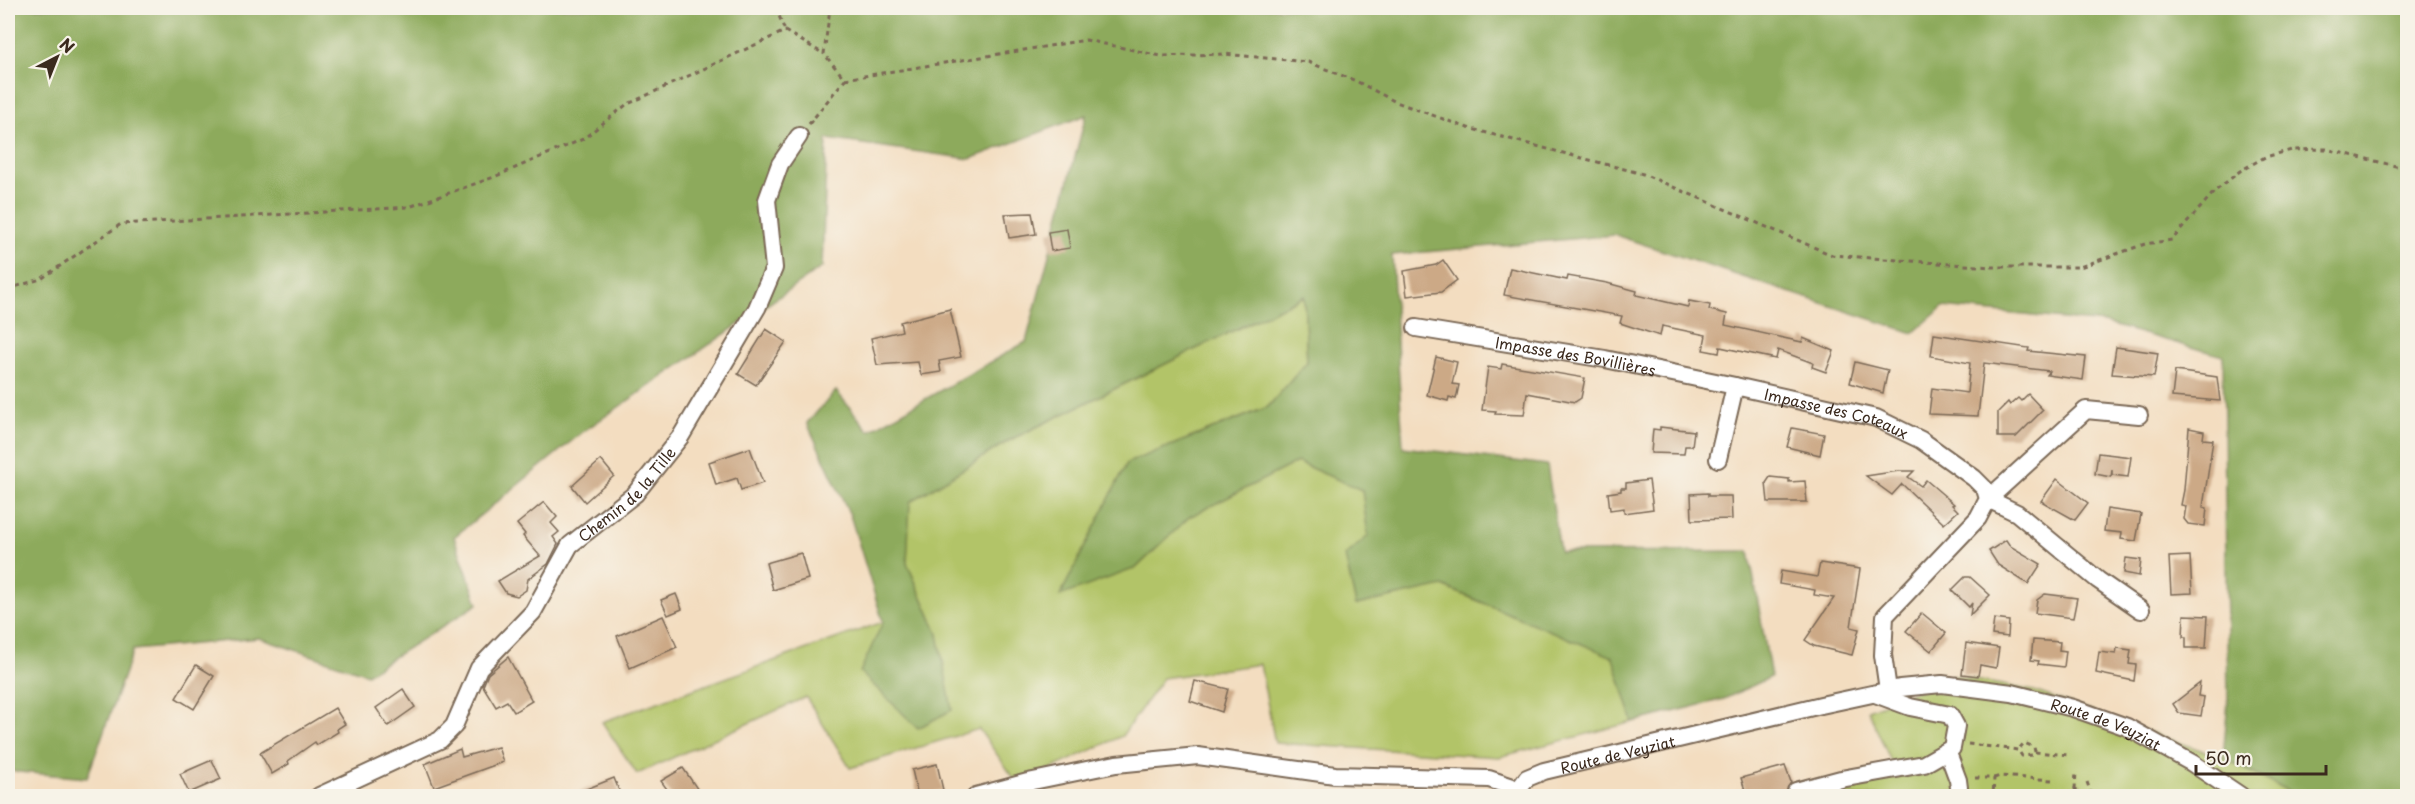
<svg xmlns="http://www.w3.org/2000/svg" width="2415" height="804" font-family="'Playpen Sans',sans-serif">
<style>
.green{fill:#b2c467;stroke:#767742;stroke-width:1.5}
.forest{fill:#8daa5c;stroke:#646a3d;stroke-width:1.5}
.building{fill:#cca986}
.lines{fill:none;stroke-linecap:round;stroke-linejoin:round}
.minor-casing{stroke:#7b6957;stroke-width:20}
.path{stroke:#7b6957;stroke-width:3;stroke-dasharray:4.5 4.5;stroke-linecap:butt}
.minor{stroke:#fff;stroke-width:16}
.labels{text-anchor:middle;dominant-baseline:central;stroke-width:4.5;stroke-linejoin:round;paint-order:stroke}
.street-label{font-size:15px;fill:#3b2a1e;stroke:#f7f3e8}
</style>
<rect width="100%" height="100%" fill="#f7f3e8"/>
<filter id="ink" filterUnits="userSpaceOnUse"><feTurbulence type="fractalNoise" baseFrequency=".0167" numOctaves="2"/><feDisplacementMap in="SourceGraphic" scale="12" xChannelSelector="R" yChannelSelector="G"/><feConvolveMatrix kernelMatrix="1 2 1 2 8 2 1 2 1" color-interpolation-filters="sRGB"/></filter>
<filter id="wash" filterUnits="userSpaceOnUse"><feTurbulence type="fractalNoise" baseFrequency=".008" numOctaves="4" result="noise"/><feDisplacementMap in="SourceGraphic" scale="24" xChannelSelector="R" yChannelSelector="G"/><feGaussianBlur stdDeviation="1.35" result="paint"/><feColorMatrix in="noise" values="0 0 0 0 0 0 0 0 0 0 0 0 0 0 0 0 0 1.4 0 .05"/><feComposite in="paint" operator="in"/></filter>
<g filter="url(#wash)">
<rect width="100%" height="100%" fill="#f3ddc0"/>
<g class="green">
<path d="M1304,296L1307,362L1268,407L1127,463L1136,568L1189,517L1297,462L1362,490L1369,536L1356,605L1442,586L1614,657L1633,722L1499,757L1275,743L1260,664L1163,678L1122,736L1018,784L979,729L850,768L806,697L637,774L602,722L883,622L938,634L907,563L909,502L1010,440Z"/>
<path d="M1954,676L2034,691L2223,758L2298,796H1808L1898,777L1868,710Z"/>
</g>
<path class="forest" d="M8,8H2407V796H2298L2223,758L2228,701L2223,356L2104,323L1943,307L1913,333L1615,235L1392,255L1403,447L1547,465L1560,552L1749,551L1771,677L1724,699L1633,722L1613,657L1443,586L1356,605L1345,556L1368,536L1362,490L1297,462L1189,517L1136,568L1060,596L1127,463L1268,407L1307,362L1304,296L1010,440L910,502L907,563L938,634L952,710L918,728L860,672L883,622L850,515L807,423L836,391L869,431L1026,342L1086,115L970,159L827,139L822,267L584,431L454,537L478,604L367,674L259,638L133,650L87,778L8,771Z"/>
<g id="blocks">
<g class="building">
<path d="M1032,213L1036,234L1009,238L1005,214Z"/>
<path d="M1067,229L1070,248L1051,251L1048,232Z"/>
<path d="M1443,260L1457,280L1441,292L1407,296L1404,271L1436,265Z"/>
<path d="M1510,268L1567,280L1568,276L1607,283L1637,291L1636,295L1688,307L1689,301L1710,305L1709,310L1727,314L1725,325L1802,342L1803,338L1834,351L1826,372L1812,367L1813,363L1778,350L1776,359L1720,347L1719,353L1703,350L1706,335L1662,326L1660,336L1620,323L1622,316L1504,295Z"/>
<path d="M950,309L961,357L939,361L941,372L921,375L918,362L877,365L871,338L902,331L900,322Z"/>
<path d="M766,329L786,342L756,385L738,374Z"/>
<path d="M1934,334L2029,348L2028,351L2086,357L2083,380L2047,375L2050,371L1984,363L1978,416L1929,414L1932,388L1967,393L1970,363L1931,356Z"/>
<path d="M2116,347L2158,353L2154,377L2112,374Z"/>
<path d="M1436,357L1457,362L1452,384L1459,385L1456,399L1449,397L1448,401L1427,395Z"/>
<path d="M1855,362L1888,370L1883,393L1850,383Z"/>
<path d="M1502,364L1585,378L1581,398L1575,402L1527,393L1524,415L1495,414L1496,411L1482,410L1488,367L1501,369Z"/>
<path d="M2175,371L2217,377L2220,401L2172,397Z"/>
<path d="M2028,394L2043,410L2016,437H1998V412L2008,402L2010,405L2018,398L2021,401Z"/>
<path d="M1660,427L1694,431L1692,446H1685L1684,454L1651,453L1653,429L1660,430Z"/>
<path d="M1792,428L1824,434L1820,455L1787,447Z"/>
<path d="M2189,428L2204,431L2203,439L2213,440L2203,507L2207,508L2205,526L2188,524L2184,519L2186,506L2181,505L2184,490Z"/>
<path d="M750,448L763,483L741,490L737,478L716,485L709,462Z"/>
<path d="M2098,453L2131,457L2128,477L2112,475V470L2111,477L2095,474Z"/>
<path d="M601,460L614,476L585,502L572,486Z"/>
<path d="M1899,471H1914L1908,477L1921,486L1926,480L1954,504L1952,505L1958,511L1944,524L1902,484L1892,495L1866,476Z"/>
<path d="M1770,477L1789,479V482L1805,481L1807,502H1768L1766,483Z"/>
<path d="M2057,479L2088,503L2075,520L2041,501Z"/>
<path d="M1649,480L1653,509L1624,513V508L1610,510L1608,493L1621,491V488H1626V483Z"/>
<path d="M1708,493V496H1731L1732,519L1692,520L1691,494Z"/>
<path d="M544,502L557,517L551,523L559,532L553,537L558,544L548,564L528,579L526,590L517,596L506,593L498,581L540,556L523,536L525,534L517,524Z"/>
<path d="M2107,509L2141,514L2136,541L2121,539L2122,533L2104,531Z"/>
<path d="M2006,540L2010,546L2041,564L2028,584L1998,565L1989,551Z"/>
<path d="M801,553L808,579L773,590L766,563Z"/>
<path d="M2190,556L2192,593L2171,594L2169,557Z"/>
<path d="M2126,558L2141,560L2139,576L2124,573Z"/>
<path d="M1820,563L1860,569L1851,627L1859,629L1852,655L1814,646L1805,640L1834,598L1814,595L1815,590L1779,584L1781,571L1817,577Z"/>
<path d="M1965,577H1970L1990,595L1970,615L1972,603L1969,607L1952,590Z"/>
<path d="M676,594L682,609L668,615L661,600Z"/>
<path d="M2045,594L2077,598L2073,618L2035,613L2037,600Z"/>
<path d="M1922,613L1946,633L1931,651L1906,631Z"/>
<path d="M2184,615L2208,616L2206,648H2186V637H2183Z"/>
<path d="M663,616L677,647L630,668L617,636Z"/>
<path d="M1994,619L2009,621L2008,637L1992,635Z"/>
<path d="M2033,640L2060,642L2059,650L2066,651L2064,667L2038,664L2039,661L2031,660Z"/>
<path d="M1966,643L1999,648L1996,668L1980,665L1978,676L1962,674Z"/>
<path d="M2117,648L2131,650L2129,664L2136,665L2134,681L2096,673L2099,652L2116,654Z"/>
<path d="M508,657L532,701L514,712L507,701L496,707L483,686L488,674Z"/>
<path d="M196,665L214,676L194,709L176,698Z"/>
<path d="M1195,681L1228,689L1222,712L1190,701Z"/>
<path d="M2200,683L2198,696L2204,697L2201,716L2179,713L2173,704Z"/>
<path d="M403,689L415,707L388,726L376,708Z"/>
<path d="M335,708L345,724L337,729L338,732L317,745L315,742L288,761L289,764L272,774L260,753Z"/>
<path d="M498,747L503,762L434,787L425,764L460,749L462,757Z"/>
<path d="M212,760L221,779L189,793L180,774Z"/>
<path d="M937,764L943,790L918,796L912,770Z"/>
<path d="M1785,766L1791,782L1786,793L1772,796H1747L1741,778Z"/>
<path d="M683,768L702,796H672L661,781Z"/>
<path d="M614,778L620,793L611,796H569Z"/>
</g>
</g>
</g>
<g filter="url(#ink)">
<use href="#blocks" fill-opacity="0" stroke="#7b6957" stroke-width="1.5"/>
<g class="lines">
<g class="minor-casing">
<g id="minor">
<path id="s1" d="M1416,328L1605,359L1735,386"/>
<path d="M2139,415L2086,410L1988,499L2017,513L2098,580L2141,610"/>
<path id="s2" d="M1718,459L1735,386L1876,418L1921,440L1974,478L1985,489L1988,499L1978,518L1885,616L1883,655L1888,690"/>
<path d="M1948,753L1958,780L1960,796"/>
<path d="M1796,791L1841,779L1924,764L1952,748L1956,726L1950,715L1910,707L1875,694"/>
<path id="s3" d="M319,796L440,740L454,726L479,668L533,612L570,545L635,494L681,436L757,308L774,268L767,200L780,164L799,136"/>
<path d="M976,796L1028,782L1116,764L1198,756L1335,775L1489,779L1510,786L1516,791"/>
<path id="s4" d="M1514,796L1527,778L1544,771L1821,705L1900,688L1942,684L2012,693L2073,708L2127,727L2192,763L2241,796"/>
</g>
</g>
<g class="path">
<path d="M776,8L785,31"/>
<path d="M845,79L1086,40L1161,56L1224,54L1308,62L1356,81L1396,102L1468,128L1643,174L1832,255L1991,267H2080L2145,244L2172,240L2214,192L2240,171L2265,157L2292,150L2326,149L2408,169"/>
<path d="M809,124L845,79L824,54L830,8"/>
<path d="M8,289L41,279L121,224L409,207L494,177L583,139L626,105L785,31L824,54"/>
<path d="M1968,744L2018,750L2022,756L2033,755L2035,752L2034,747L2024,743L2018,750"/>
<path d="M2035,752L2069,755"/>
<path d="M1975,778H1994L1993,796"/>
<path d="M1994,778L2000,776L2052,780"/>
<path d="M2087,782L2092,796"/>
<path d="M2075,789L2076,771"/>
<path d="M1993,796H1999"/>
<path d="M2069,796L2070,792L2074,789L2079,792V796"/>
</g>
<use href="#minor" class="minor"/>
</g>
</g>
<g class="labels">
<g class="street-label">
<text stroke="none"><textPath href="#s1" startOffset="162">Impasse des Bovillières</textPath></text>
<text stroke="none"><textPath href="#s2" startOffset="180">Impasse des Coteaux</textPath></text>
<text stroke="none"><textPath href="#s3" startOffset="447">Chemin de la Tille</textPath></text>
<text stroke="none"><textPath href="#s4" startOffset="618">Route de Veyziat</textPath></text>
<text stroke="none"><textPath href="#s4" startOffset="116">Route de Veyziat</textPath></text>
</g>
</g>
<rect width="2415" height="804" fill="none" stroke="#f7f3e8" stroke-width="30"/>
<g transform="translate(57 57) rotate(42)" stroke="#f7f3e8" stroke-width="4.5" paint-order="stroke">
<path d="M0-4.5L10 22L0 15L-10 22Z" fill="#3b2a1e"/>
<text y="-9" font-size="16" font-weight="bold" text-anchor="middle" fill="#3b2a1e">N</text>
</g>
<path d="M2196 765v9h130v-9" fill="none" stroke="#3b2a1e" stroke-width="3"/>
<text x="2205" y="765" font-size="18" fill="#3b2a1e" stroke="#f7f3e8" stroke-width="4.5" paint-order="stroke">50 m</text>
</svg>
